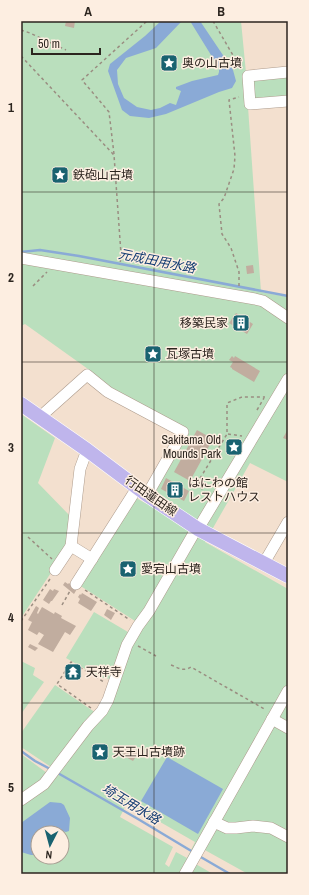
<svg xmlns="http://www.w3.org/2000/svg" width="309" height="895" font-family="'Archivo Narrow','Noto Sans JP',sans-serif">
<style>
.green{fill:#badfbd;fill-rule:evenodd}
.water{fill:#8aaad6}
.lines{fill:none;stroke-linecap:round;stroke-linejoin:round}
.stream{stroke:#8aaad6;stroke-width:2.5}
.building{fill:#c1ad9f}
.minor-casing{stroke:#ad9b8c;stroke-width:12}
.major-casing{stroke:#fff;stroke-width:15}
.path{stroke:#9a8d81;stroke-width:1.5;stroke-dasharray:3 3;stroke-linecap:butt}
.minor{stroke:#fff;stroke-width:11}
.major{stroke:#bfb5ec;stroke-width:14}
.grid{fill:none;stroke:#2c251f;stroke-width:1;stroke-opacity:0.55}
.labels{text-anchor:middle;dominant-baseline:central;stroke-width:3;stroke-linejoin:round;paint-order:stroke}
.poi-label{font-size:12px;fill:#2c251f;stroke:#fdeee1;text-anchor:start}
.street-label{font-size:12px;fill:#2c251f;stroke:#fdeee1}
.water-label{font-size:13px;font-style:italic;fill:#133d73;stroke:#fdeee1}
.neatline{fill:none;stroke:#2c251f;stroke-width:1.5}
.grid-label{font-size:13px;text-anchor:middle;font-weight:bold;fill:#2c251f}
</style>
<rect width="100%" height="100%" fill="#f3e0cf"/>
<g class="green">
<path d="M21,21H241L246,73L288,70V103L248,107L261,292L288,297V482L250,463L205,542L288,589V874H248L203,849L194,863L213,874H21V754L47,773L51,767L21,747V733L55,685L96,713L100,709L110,679L99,677L66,658L94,612L128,632L135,621L79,585L136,498L147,504L188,432L107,389L88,369L25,324L21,326ZM127,803L195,842L187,858L176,852L169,867L165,864L173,847L120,817ZM38,833H62V857H38Z"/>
<path d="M21,414L55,438L38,483L71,517L68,547L21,618Z"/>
<path d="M21,661L35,668L33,675L44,682L21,714Z"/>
</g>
<g class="water">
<path d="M161,21H182L156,48L126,58L117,70L118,84L124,98L137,107L151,110L160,108L170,103L176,105L181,91L176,89V87L192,81L218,75L219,72V68L190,21H200L233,70L236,81L232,88L219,92L166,114L149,118L130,116L122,110L108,71L110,64L145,36Z"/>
<path d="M167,757L223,789L198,834L141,801Z"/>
<path d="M50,802L61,803L64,805L70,818L69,831L66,832L62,831H59L57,833H38V855H31L21,852V823Z"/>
</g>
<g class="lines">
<g class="stream">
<path d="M21,252L40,250L79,256L288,296"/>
<path d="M21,751L35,761L52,770"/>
<path d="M56,772L138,819L193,852"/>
<path d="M199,856L230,874"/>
</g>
</g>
<g class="building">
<path d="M66,21H75L74,28L65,26Z"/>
<path d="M253,265L254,273L247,274L246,266Z"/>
<path d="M236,313L253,324L247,334L229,323Z"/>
<path d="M232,356L234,358L235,356L260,371L254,382L232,369V368L230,367L233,362L229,360Z"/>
<path d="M288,429V440L283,438Z"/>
<path d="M197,430L213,439L190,481L174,472Z"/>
<path d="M166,478L189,491L184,501L161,489Z"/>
<path d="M65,582L68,584L69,583L77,589L74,594L63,585Z"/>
<path d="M50,589L53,591L54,589L59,591L52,601H51L49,604L43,600Z"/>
<path d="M82,593L97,602L91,611L78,603L80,599L78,597L80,594L81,595Z"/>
<path d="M36,606L39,608L37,613L38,614L42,607L54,614L55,612L62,616L61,618L76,626L70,635L65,632L53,652L38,644L44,635L39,632L37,635L28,630L32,622L28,620Z"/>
<path d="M107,609L115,613L111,620L104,615Z"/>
<path d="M30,644L38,648L35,651L28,647Z"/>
<path d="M128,745L139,752L133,761L122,755Z"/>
</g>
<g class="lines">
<g class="minor-casing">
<g id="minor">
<path d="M288,72L248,76L250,104L288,101"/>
<path d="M21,258L255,299L263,301L288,318"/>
<path d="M40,417L87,375L108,392L183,432L147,495"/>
<path d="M71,546L92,559"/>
<path d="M264,563L288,522"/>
<path d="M55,570L71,546L80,469L87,450"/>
<path d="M76,584L137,488"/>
<path d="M272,719L288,728"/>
<path d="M21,800L44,784L88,726L102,711L108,700L127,645L138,626L149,611L194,533L198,529L288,379"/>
<path d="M214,822L227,828H236L253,826L271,828L288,837"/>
<path d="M185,874L288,691"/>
</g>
</g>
<g class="major-casing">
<path id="major" d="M21,404L87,450L147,495L198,529L288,576"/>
</g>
<g class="path">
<path d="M213,21L241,69"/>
<path d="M21,30L30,33L66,50"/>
<path d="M21,56L114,155L121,254L120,265"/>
<path d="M114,154L109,112L82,80L147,21"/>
<path d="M33,286L47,272"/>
<path d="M239,286V272L231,248L222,234L219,204L224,198L234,169L235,156L229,100L239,97"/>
<path d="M257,410L264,398"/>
<path d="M228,434L242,436"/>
<path d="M206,494L200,486L199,480L227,434V403L242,397H265"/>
<path d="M28,537L52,559"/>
<path d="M85,590L130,620"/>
<path d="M62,605L70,591"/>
<path d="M21,621L50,579"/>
<path d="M138,646L156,656"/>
<path d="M171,665C179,668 183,672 191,667L266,710"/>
<path d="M91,708L57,684L71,662L104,682"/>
</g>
<use href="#minor" class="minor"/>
<use href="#major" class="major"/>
</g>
<path class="grid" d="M154,21V874M21,192H288M21,362H288M21,533H288M21,703H288"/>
<defs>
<g id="sight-square" transform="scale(0.9)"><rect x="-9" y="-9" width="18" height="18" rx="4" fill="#196270" stroke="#fdeee1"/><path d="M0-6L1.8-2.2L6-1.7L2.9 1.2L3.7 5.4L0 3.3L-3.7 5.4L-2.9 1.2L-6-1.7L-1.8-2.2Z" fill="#fff"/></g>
<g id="building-square" transform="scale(0.9)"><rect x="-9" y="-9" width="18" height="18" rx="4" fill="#196270" stroke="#fdeee1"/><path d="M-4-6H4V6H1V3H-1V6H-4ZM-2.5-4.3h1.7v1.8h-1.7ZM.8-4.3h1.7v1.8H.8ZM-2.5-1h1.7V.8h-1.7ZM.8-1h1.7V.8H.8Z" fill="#fff"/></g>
<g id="temple-square" transform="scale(0.9)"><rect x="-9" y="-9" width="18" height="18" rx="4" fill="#196270" stroke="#fdeee1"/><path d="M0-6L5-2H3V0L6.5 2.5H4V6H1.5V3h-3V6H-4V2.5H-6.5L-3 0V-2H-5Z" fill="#fff"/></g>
</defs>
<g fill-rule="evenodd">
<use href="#sight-square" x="169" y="63"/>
<use href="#sight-square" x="60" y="175"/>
<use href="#building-square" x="241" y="323"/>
<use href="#sight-square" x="153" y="354"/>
<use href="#sight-square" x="234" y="447"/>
<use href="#building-square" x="175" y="490"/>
<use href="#sight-square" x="128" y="569"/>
<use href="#temple-square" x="73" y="672"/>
<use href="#sight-square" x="100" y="752"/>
</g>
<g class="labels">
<g class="poi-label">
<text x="182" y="63">奥の山古墳</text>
<text x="73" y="175">鉄砲山古墳</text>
<text x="228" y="323" text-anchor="end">移築民家</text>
<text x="166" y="354">瓦塚古墳</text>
<text x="221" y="440" text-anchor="end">Sakitama Old<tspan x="221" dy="14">Mounds Park</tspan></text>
<text x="188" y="483">はにわの館<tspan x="188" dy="14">レストハウス</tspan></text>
<text x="141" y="569">愛宕山古墳</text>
<text x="86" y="672">天祥寺</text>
<text x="113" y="752">天王山古墳跡</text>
</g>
<g class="street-label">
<text transform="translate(151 496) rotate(35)">行田蓮田線</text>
</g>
<g class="water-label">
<text transform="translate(157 261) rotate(11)">元成田用水路</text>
<text transform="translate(131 804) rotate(31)">埼玉用水路</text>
</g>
</g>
<rect width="309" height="895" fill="none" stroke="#fdeee1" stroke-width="44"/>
<g transform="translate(50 845) rotate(186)"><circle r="19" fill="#fdeee1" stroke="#a99e93"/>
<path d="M0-3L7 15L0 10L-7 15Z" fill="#196270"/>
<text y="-6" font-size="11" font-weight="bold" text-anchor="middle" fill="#2c251f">N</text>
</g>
<path d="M32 48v6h68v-6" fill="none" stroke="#2c251f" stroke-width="2"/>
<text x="38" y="48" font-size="12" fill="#2c251f" stroke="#fdeee1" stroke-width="3" paint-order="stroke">50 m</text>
<rect x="22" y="22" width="265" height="851" class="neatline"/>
<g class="grid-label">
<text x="88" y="16">A</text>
<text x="221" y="16">B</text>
<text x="11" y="112">1</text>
<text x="11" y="282">2</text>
<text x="11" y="452">3</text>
<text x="11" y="622">4</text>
<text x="11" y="792">5</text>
</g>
</svg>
